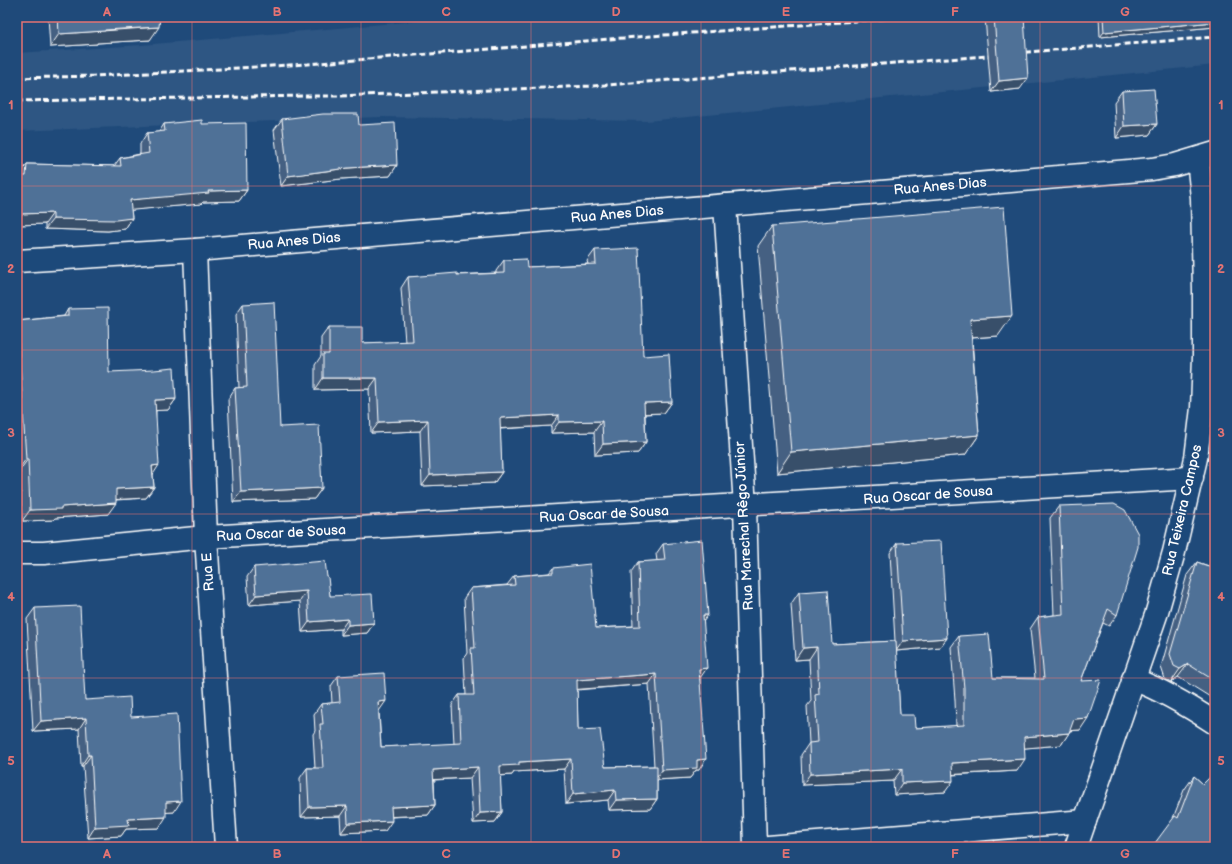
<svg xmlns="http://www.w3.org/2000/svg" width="1232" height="864" font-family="'Balsamiq Sans',sans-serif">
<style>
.built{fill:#2e5683}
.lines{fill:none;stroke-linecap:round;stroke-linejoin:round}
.street-casing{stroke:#fff;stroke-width:25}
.secondary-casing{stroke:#fff;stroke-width:25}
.street{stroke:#1f4a7a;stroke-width:22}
.secondary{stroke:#1f4a7a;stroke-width:22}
.rail{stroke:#fff;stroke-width:3;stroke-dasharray:6 3;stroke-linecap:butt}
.wall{fill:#456182;stroke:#fff;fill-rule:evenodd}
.shaded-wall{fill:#384f6a;stroke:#fff}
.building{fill:#507197;stroke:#fff}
.grid{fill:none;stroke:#e47373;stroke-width:1;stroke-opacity:0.55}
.labels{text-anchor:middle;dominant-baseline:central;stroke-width:3;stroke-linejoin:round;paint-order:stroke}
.street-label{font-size:14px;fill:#fff;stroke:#1f4a7a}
.neatline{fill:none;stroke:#e47373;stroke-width:1.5}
.grid-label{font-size:13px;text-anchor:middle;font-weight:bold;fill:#e47373}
</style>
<rect width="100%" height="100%" fill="#1f4a7a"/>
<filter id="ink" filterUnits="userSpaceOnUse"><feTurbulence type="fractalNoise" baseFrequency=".025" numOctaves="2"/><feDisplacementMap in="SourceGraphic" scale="8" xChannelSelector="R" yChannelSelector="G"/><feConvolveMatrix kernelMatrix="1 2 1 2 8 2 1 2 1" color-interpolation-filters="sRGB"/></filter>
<g filter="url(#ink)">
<path class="built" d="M464,17H1215V65L647,121L380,117L17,131V53L142,45Z"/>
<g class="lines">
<g class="street-casing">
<g id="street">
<path d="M725,205L745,506L755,847"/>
<path d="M195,250L206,537L226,847"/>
<path d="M17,553H44L206,537L1192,478"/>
<path d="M768,847L1085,821"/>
</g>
</g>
<g class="secondary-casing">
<g id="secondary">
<path d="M17,261L195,250L1152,169L1175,165L1215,153"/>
<path d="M1133,679C1162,690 1189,706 1215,723"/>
<path d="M1076,847L1156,615L1174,552L1196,458L1202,408L1204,357V291L1202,198L1198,159"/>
</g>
</g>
<use href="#street" class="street"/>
<use href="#secondary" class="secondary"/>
<g class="rail">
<path d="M1016,53L1215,37"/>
<path d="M17,78L94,76L308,64L610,39L910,17"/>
<path d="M17,101L306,96H338L593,86L1000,55"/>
</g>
</g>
<g class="wall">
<path d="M48,17H160L150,40L97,43V44L50,47Z"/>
<path d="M985,17H1024L1020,89L991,92Z"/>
<path d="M1099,17H1215V27L1100,37Z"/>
<path d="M1122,91L1157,124L1149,135L1116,138L1114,102Z"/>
<path d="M282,119L397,165L390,176L341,179L281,186L274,130Z"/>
<path d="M164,124H202L247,190L239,201L203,202L201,204L131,210L132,218L125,229L108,231L45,229V224L17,225V176H19V175L27,164L114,166L120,158L140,154V144L147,133L159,132Z"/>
<path d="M772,226L998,336L972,338L979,435L965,455L777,473L758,246Z"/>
<path d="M595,250L643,356L672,402L664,413L645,414L646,442L638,453L595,455L594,432L551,433V426L500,429L502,472L494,483L422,486L420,431L371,433L369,389L315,390V365L321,356V338L329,327L362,343L405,342L401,288L408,277L496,273V271L504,260L527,267L588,264L587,261Z"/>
<path d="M243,304L280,427L322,488L314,499L233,502L228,399L235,388H239L236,314Z"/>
<path d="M68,309L109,372L176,399L168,410H156L153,475L154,487L146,498L116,500L108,514L55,518L53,520L22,521L20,470H18L17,449V321L64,316Z"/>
<path d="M1059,506L1117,615L1109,626L1103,623L1081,681L1080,730L1070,731L1061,745L1024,748L1017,771L952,775L945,792L894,795L893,781L802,785L801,755L809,743L807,706L811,701L809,659L795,660L791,604L799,592L832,644L895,641L890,553L897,543L947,638L940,647L896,651L900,715L915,728L956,726L955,700L951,647L959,636L993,678H1035L1030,629L1038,617L1054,615L1050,518Z"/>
<path d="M663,544L703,622L700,678L699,770H696L690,778L657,780V799L650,809L609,810L608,800L566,804L564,769L514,772L512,775L500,776L502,812L495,822L473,823L470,778L434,780L435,805L428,815L392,817L385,831L341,833L340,816L301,817L300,778L307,768H315L313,734L315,731L314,714L321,704L332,703L331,686L338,676L379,711L381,747L454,744L452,705L459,695H466L464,658L467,653L464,598L471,588L507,585L514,576L549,573L553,568L596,628L633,626L631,572L638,562L657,561L656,554ZM649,684L654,766L605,767L578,730L577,690Z"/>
<path d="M1215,558V700L1178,677L1171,682L1165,679L1161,667L1187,575L1197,562L1209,566Z"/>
<path d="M254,567L327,577L330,596L374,623L367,633L341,635V629L302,632L300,601L249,605L247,577Z"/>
<path d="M35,608L85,700L131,717L174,812H166L159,828L126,829L121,836L88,838L83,766H81L79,729L33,731L27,619Z"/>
<path d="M1194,776L1203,784L1215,847L1173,818L1184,790Z"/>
</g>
<g class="shaded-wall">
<path d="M1215,22V27L1100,37L1104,32Z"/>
<path d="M159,27L150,40L97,43V44L50,47L59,34Z"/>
<path d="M1028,78L1020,89L991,92L999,81Z"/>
<path d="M1157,124L1149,135L1116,138L1124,126Z"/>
<path d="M397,165L390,176L341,179L281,186L288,176L348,168Z"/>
<path d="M247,190L239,201L203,202L201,204L123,211L130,200L208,191Z"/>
<path d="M53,213L45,224L17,225V214Z"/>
<path d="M132,218L125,229L108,231L45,229L53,219Z"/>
<path d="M1012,316L998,336L956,339L970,319Z"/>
<path d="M323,378H377L369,389L315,390Z"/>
<path d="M176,399L168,410L148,411L155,400Z"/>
<path d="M672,402L664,413L637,414L644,403Z"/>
<path d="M559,415L551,426L492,429L500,418Z"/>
<path d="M428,420L420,431L371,433L379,422Z"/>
<path d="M602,421L594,432L551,433L559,422Z"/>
<path d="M979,435L965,455L777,473L791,452Z"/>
<path d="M646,442L638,453L595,455L603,444Z"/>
<path d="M26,459H28L20,470H18Z"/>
<path d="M159,465L152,476V466Z"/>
<path d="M502,472L494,483L422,486L430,475Z"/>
<path d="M154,487L146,498L108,500L116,489Z"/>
<path d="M322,488L314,499L233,502L241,492Z"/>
<path d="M116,503L108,514L55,518L53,520L22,521L30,510L61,507Z"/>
<path d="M307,591L300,601L249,605L256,595Z"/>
<path d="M703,615H708L701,625Z"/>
<path d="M348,619L341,629L302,632L309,622Z"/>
<path d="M374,623L367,633L341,635L348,625Z"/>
<path d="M947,638L940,647L896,651L903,641Z"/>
<path d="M817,647L809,659L795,660L803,648Z"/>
<path d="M1188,664L1178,677L1171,682L1180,669Z"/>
<path d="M707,668L700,678L699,669Z"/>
<path d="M656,674L649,684L570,690L577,680Z"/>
<path d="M386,701L379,711L378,702Z"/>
<path d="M86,718L79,729L33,731L41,721Z"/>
<path d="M1088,718L1080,730L1065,731L1074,719Z"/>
<path d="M1069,733L1061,745L1015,749L1024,737Z"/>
<path d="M88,755H91L83,766H81Z"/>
<path d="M571,759L564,769L514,772L512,775L493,776L500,766L519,762Z"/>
<path d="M706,759L699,770H696L690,778L655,780L662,770L697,760Z"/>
<path d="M1025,759L1017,771L944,775L952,763Z"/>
<path d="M478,767L470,778L426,780L433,770Z"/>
<path d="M902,769L893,781L802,785L810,774Z"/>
<path d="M953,781L945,792L894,795L902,783Z"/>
<path d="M615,790L608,800L566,804L573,794Z"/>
<path d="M657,799L650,809L609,810L616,800Z"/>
<path d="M181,801L174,812L158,813L166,802Z"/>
<path d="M435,805L428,815L384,817L391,807Z"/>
<path d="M347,806L340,816L301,817L309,807Z"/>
<path d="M502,812L495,822L473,823L480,813Z"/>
<path d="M166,817L159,828L126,829L121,836L88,838L95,827L128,819Z"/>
<path d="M392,821L385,831L341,833L348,823Z"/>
</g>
<g class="building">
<path d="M58,17H160L159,27L105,30V31L59,34Z"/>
<path d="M994,17H1024L1028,78L999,81Z"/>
<path d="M1103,17H1215V22L1104,32Z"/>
<path d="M1154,89L1157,124L1124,126L1122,91Z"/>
<path d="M323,114H358L359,125L395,123L397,165L348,168L288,176L282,119Z"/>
<path d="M202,120V124L246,123L247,190L208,191L209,193L130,200L132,218L116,220L53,219V213L17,214V176H26L27,164L121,166L120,158L149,153L147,133L165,131L164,124Z"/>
<path d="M1004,207L1012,316L970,319L979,435L791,452L772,226Z"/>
<path d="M638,248L643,356L669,354L672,402L644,403L646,442L603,444L602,421L559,422V415L500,418L502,472L430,475L428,420L379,422L377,378H323V354H329V327H362V343L413,341L408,277L457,273V275L504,273V260L526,259L527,267L596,264L595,250Z"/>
<path d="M274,302L280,427L319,425L322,488L241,492L235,388L247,387L243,304Z"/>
<path d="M108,308L109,372L154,370L174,368L176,399L155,400L159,465L152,466L154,487L116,489V503L61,507V509L30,510L28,459H26L19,346L17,321L68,316V309Z"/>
<path d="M1114,504L1125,510L1138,534V547L1117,615L1108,609L1081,681L1101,680L1088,718L1074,719L1069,733L1024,737L1025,759L952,763L953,781L902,783V769L810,774L809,743L818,742L815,695L819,694L817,647L803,648L799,592L828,590L832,644L896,641L900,715H914L915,728L964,725V688L959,636L989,634L993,678L1044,679L1038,617L1063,614L1059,506Z"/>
<path d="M702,540L708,615H703L707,668L699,669L706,759L697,760V768L662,770L656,674L577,680L578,730L600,729L605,767L657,766V799L616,800L615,790L573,794L571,759L519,762V765L500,766L502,812L480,813L478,767L433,770L435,805L391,807L392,821L348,823L347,806L309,807L307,768H323L320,724H323L321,704L340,702L338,676L384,673L386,701L378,702L381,747L461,743L459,695H474L471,648H475L471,588L515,585L514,576L553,573V568L590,564L596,628L640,626L638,562L665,560L663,544Z"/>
<path d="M941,541L947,638L903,641L897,543Z"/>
<path d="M1215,558V681L1188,664L1180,669L1174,666L1170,654L1197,562L1211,567Z"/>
<path d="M325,561L327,577H328L330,596L372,594L374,623L348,625V619L309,622L307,591L256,595L254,567Z"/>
<path d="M80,606L85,700L130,697L131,717L177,714L181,801L166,802V817L128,819L129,825L95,827L91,755H88L86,718L41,721L35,608Z"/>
<path d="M1194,776L1203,784L1210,777L1215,782V847H1152L1175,816L1178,818Z"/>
</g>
</g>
<path class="grid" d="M192,17V847M361,17V847M531,17V847M701,17V847M871,17V847M1040,17V847M17,186H1215M17,350H1215M17,514H1215M17,678H1215"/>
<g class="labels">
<g class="street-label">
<text transform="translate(940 186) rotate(-5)">Rua Anes Dias</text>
<text transform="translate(617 214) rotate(-5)">Rua Anes Dias</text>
<text transform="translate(294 241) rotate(-5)">Rua Anes Dias</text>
<text transform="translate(928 495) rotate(-4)">Rua Oscar de Sousa</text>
<text transform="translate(1182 510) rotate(-77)">Rua Teixeira Campos</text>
<text transform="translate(604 514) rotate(-3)">Rua Oscar de Sousa</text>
<text transform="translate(744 526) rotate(-93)">Rua Marechal Rêgo Júnior</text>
<text transform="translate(281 533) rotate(-3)">Rua Oscar de Sousa</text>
<text transform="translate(208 572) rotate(-94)">Rua E</text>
</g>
</g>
<rect width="1232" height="864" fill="none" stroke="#1f4a7a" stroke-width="44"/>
<rect x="22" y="22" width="1188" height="820" class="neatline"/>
<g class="grid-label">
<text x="107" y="16">A</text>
<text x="277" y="16">B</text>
<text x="446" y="16">C</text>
<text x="616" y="16">D</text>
<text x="786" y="16">E</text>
<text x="955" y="16">F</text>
<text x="1125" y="16">G</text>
<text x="11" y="109">1</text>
<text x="1221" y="109">1</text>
<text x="11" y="273">2</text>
<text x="1221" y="273">2</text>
<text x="11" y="437">3</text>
<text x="1221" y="437">3</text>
<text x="11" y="601">4</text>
<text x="1221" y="601">4</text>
<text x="11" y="765">5</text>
<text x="1221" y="765">5</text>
<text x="107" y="858">A</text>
<text x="277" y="858">B</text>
<text x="446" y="858">C</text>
<text x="616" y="858">D</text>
<text x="786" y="858">E</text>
<text x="955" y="858">F</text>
<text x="1125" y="858">G</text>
</g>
</svg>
